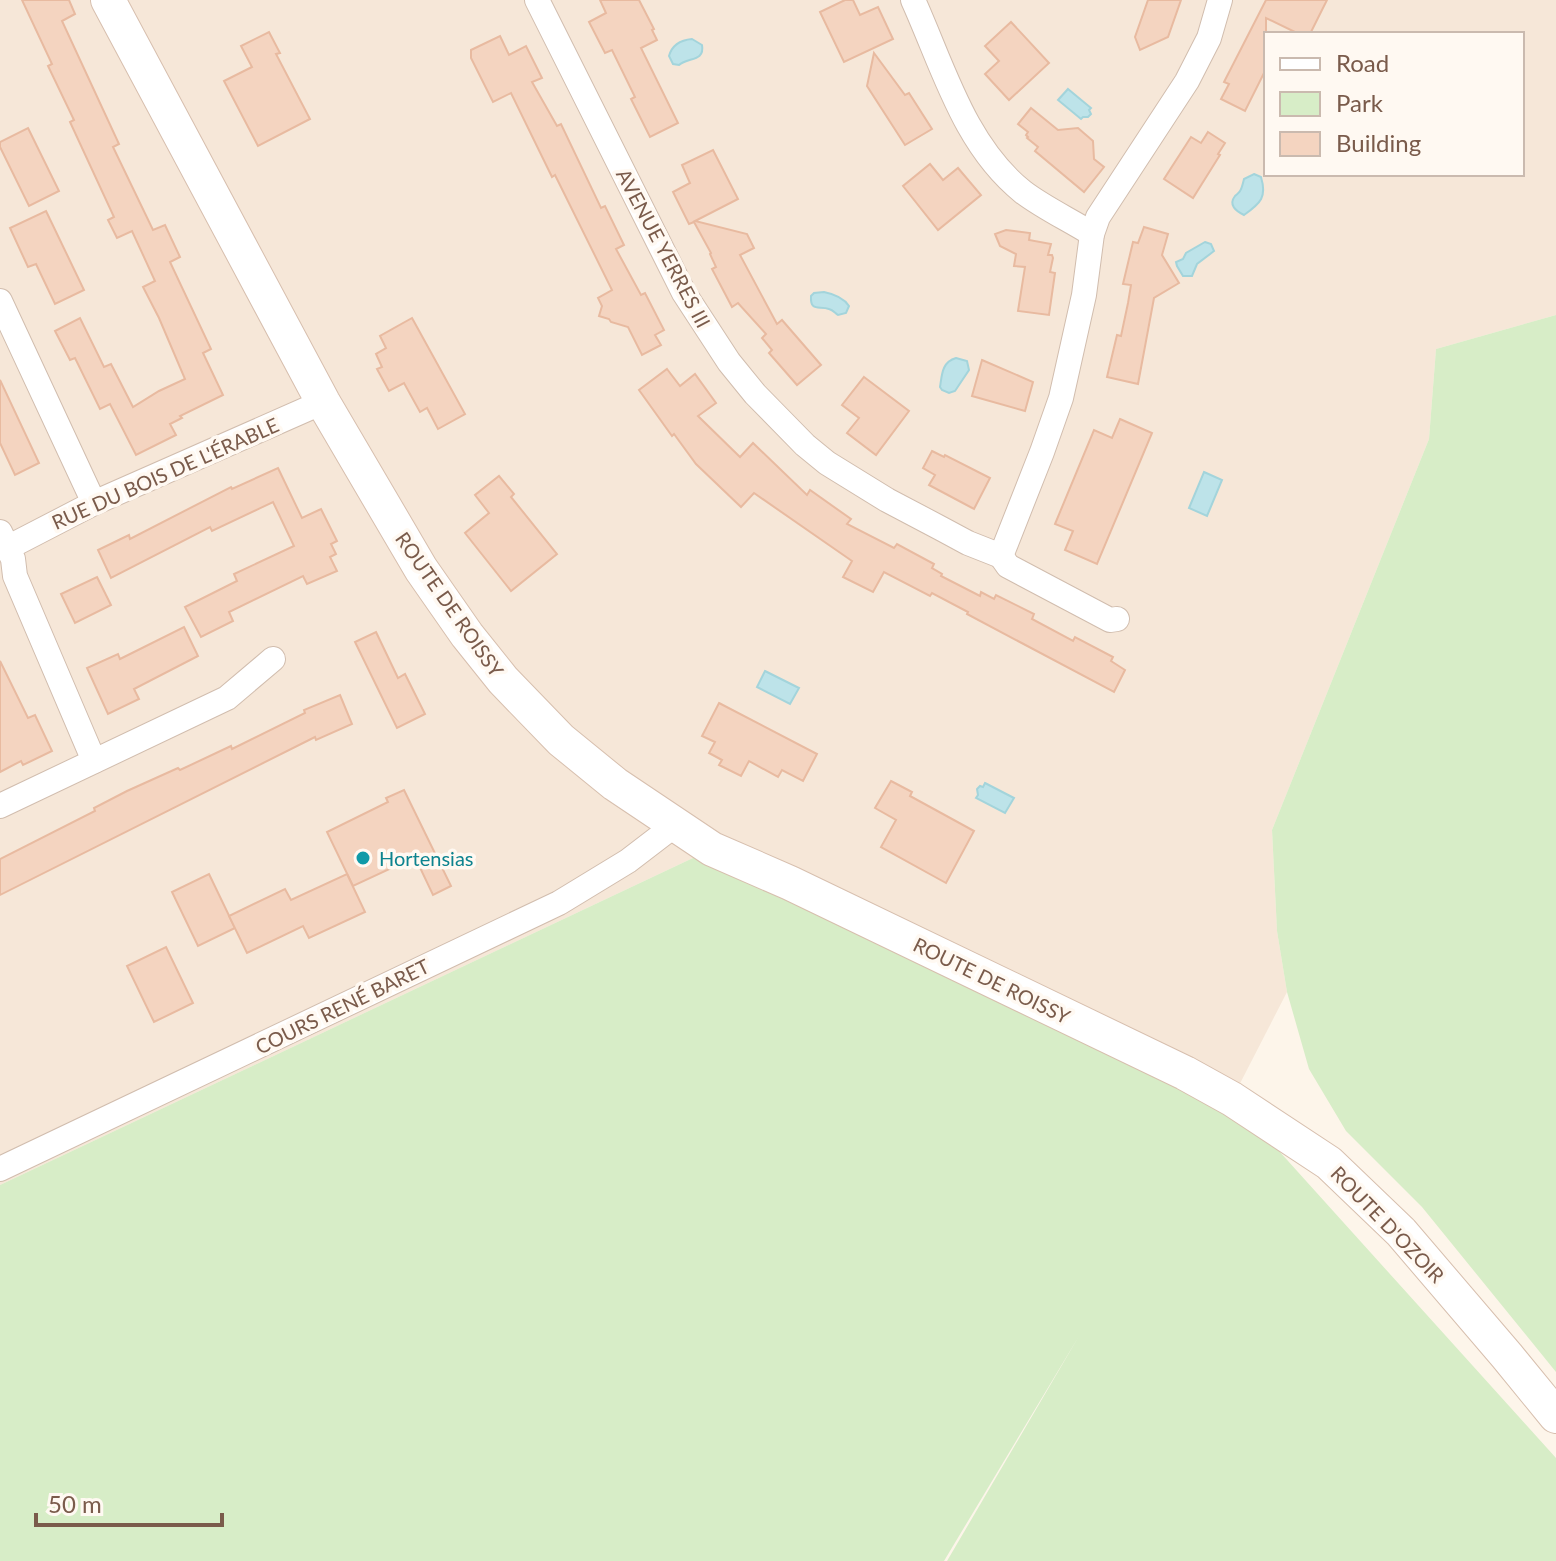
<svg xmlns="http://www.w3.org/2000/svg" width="1556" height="1561" font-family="Lato,sans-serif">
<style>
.residential{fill:#f6e7d8;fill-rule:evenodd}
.green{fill:#d7edc7}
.water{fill:#bde3e9;stroke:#a3d4db;stroke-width:2}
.building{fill:#f4d4c0;stroke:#e8baa0;stroke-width:2}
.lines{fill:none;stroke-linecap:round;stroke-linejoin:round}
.minor-casing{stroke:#d1bdae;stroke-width:26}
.secondary-casing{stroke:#d7bfae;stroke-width:36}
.minor{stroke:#fff;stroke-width:24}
.secondary{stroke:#fff;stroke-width:34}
.culture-dot{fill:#0f9aa8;stroke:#fff9f2;stroke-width:3}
.labels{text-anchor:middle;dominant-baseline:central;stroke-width:7;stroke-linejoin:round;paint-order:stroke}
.street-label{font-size:20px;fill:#7a5b4b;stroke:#fff9f2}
.culture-label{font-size:20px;fill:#0d838f;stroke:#fff9f2;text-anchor:start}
</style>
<rect width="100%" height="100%" fill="#fdf5ea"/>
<path class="residential" d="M0,0H1556V315L1436,349L1429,439L1272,830L1277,931L1287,992L1232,1099L712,849L0,1185ZM1266,34H1522V174H1266Z"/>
<g class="green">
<path d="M1556,315V1372L1422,1207L1346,1131L1309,1069L1287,992L1277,931L1272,830L1429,439L1436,349Z"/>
<path d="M712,849L1232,1099L1556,1458V1561H947L1079,1336L944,1561H0V1185Z"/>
</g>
<g class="water">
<path d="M692,39L702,45C705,62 688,57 679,65L673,64L669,56C672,45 681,40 692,39Z"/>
<path d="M1068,89L1091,108L1089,110L1091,114L1088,117H1083L1081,119L1058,100Z"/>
<path d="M1254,174L1261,177C1267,197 1261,203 1244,215C1236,211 1228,205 1235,196C1237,194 1239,193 1240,191C1242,188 1243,183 1244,179Z"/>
<path d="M1205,242L1211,244L1214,251L1197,264L1192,276H1183L1177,266L1176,262L1183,259L1186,253Z"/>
<path d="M824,292C834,294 843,297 849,306L846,313L838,315C835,313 833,310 829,309C820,305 810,313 811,296L814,293Z"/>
<path d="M956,358L967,361L969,370L955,391L949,393L942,390L940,387C942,374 942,362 956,358Z"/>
<path d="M1204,472L1222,480L1207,516L1189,508Z"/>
<path d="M765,671L799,688L790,704L757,687Z"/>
<path d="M985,783L1014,798L1005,813L976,798L978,795L977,789L980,786L983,787Z"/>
</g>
<g class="building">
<path d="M22,0H69L75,14L62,21L119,144L113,147L153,230L165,225L180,257L170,262L211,349L203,353L223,395L180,416L182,418L170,424L176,435L136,455L110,404L100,409L75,358L70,360L55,331L80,318L104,367L111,364L133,407L159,391L185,379L159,318L143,287L155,281L132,231L117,238L108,220L114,217L70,122L74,120L48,66L52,64Z"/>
<path d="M600,0H639L654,29L652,30L657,40L641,48L678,123L650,137L631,99L635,97L612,50L605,53L589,22L606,13Z"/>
<path d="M845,0H853L860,15L878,7L893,39L844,62L820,12Z"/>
<path d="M1148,0H1181L1168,37L1140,50L1135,37Z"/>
<path d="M1266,0H1327L1310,34H1299L1266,18V69L1245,111L1221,99L1229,84L1224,82Z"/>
<path d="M1011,22L1049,63L1009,100L985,74L999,61L985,46Z"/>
<path d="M269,32L280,53L276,54L310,119L258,146L224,81L252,67L241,46Z"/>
<path d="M500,36L509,55L526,46L542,78L532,82L557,126L561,124L601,208L605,206L624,245L616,249L641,295L645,293L664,330L655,335L661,345L642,355L628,327L611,322L609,319L599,316L602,306L598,298L612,290L555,175L552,177L511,93L493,102L471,58V50Z"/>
<path d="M874,53L905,95L909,93L932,129L905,145L867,86Z"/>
<path d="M1031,108L1058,130L1078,128L1093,141L1094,159L1104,167L1084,192L1035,151L1038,147L1027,138L1028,137L1026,135L1028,132L1018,124Z"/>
<path d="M28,128L59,191L29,206L0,147V142Z"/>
<path d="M1208,132L1225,143L1218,154L1220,155L1193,198L1164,179L1191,137L1201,143Z"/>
<path d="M713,150L738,199L695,221L747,234L754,248L740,255L777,324L782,320L821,365L797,385L769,353L772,350L762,338L766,334L738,303L732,307L712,269L716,267L710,254L711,253L694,222L689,224L673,192L690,183L682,165Z"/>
<path d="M930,164L943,180L958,168L981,195L938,230L903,186Z"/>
<path d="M46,211L84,290L55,304L36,264L28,267L10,228Z"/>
<path d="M1144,227L1168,234L1162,255L1179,283L1154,298L1138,384L1107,377L1117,335L1121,336L1128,303L1131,285L1123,284L1133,242L1138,243Z"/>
<path d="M1006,230L1030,233L1029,240L1051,244L1048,255H1052L1053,258L1050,272L1055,273L1049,315L1018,311L1025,267L1014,266L1016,254L1000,246L995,234Z"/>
<path d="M412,318L465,414L438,429L427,408L420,412L404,383L389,391L377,369L382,367L376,354L386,348L380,336Z"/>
<path d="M982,360L1033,382L1025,411L972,396Z"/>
<path d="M667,369L680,386L695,374L716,403L698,416L740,457L753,443L807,495L810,490L851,519L847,524L894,548L897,544L934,564L932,568L942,574L941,576L980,596L981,592L994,599L996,595L1034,614L1032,619L1073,641L1075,637L1113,657L1111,661L1125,670L1114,692L967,614L968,612L932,593L930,596L884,572L873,592L843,577L852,561L754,493L741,507L696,464L674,434L672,436L639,390Z"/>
<path d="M864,377L909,411L876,455L847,433L859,418L842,405Z"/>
<path d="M0,380L39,463L15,475L0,443Z"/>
<path d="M1120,419L1152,433L1097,564L1065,550L1073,531L1055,524L1094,430L1112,438Z"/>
<path d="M932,451L944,457L945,455L990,478L974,509L929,485L935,475L923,468Z"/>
<path d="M278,468L302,518L321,509L337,541L331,544L336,554L330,557L337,571L307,584L303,576L229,612L233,621L201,637L185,607L237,581L234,574L294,546L273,502L212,531L210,527L111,578L98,550L129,535L130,539L231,487L232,489Z"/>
<path d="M499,476L514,494L511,497L557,554L511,591L465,533L489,513L475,495Z"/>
<path d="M97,577L111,605L75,623L61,594Z"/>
<path d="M184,627L198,656L134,689L139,699L108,714L87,668L118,654L120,659Z"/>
<path d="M376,632L398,678L405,674L425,714L397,728L355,642Z"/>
<path d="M0,661L28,718L35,715L52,751L23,765L21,761L0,772Z"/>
<path d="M340,695L352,724L316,740L315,737L0,895V859L95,811L94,808L127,791L178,768L180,770L231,746L232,749L305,713L304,710Z"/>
<path d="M719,703L817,754L803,781L782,770L778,777L749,761L741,776L719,765L722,760L709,753L715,742L702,736Z"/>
<path d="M891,781L912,792L910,796L974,831L946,883L881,847L896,820L875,808Z"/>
<path d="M404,790L451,886L433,895L415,857L353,886L327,832L388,802L386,798Z"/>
<path d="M209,874L235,928L198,946L172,892Z"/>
<path d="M347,874L365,912L309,938L303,926L247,953L229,916L285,889L291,900Z"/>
<path d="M166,947L193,1003L154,1022L127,966Z"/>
</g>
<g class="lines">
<g class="minor-casing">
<g id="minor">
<path d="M537,0L684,293L729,362L755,394L805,445L827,463L887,500L942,529L968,543L1001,556L1042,452L1061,398L1084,295L1092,234L1098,217L1187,81L1209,38L1220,0"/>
<path d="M913,0C943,66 964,145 1023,192C1044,208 1070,220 1092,234"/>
<path d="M0,301L94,503"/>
<path d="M0,532L13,559L15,576L94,761"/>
<path d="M9,547L94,503L323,402"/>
<path d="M1001,556L1008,566L1110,620L1117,619"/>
<path d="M0,806L227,698L273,659"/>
<path d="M0,1169L559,903L628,861L675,825"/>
</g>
</g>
<g class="secondary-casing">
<path id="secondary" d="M108,0L323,402L421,569L467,635L503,680L561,740L615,784L712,849L790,883L1185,1073L1232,1099L1329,1163L1401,1232L1507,1356L1556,1416"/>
</g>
<use href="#minor" class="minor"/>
<use href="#secondary" class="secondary"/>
</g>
<circle class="culture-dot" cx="363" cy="858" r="8"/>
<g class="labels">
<g class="street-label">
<text transform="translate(664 248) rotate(62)">AVENUE YERRES III</text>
<text transform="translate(165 473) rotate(-24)">RUE DU BOIS DE L'ÉRABLE</text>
<text transform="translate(450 604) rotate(55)">ROUTE DE ROISSY</text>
<text transform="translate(992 980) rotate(26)">ROUTE DE ROISSY</text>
<text transform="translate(342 1006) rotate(-26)">COURS RENÉ BARET</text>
<text transform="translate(1388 1224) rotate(46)">ROUTE D'OZOIR</text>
</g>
<g class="culture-label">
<text x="379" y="858">Hortensias</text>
</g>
</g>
<rect x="1264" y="32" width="260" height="144" fill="#fff9f2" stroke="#cabaaf" stroke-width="2"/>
<rect x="1280" y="58" width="40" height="12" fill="#ffffff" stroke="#cabaaf" stroke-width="2"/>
<text x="1336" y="72" font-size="24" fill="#7a5b4b">Road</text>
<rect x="1280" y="92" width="40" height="24" fill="#d7edc7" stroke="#cabaaf" stroke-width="2"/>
<text x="1336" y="112" font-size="24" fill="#7a5b4b">Park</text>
<rect x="1280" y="132" width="40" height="24" fill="#f4d4c0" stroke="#cabaaf" stroke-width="2"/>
<text x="1336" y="152" font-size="24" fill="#7a5b4b">Building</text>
<path d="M36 1513v12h186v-12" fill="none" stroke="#7a5b4b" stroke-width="4"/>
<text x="48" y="1513" font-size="24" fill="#7a5b4b" stroke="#fff9f2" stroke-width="6" paint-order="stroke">50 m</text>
</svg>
